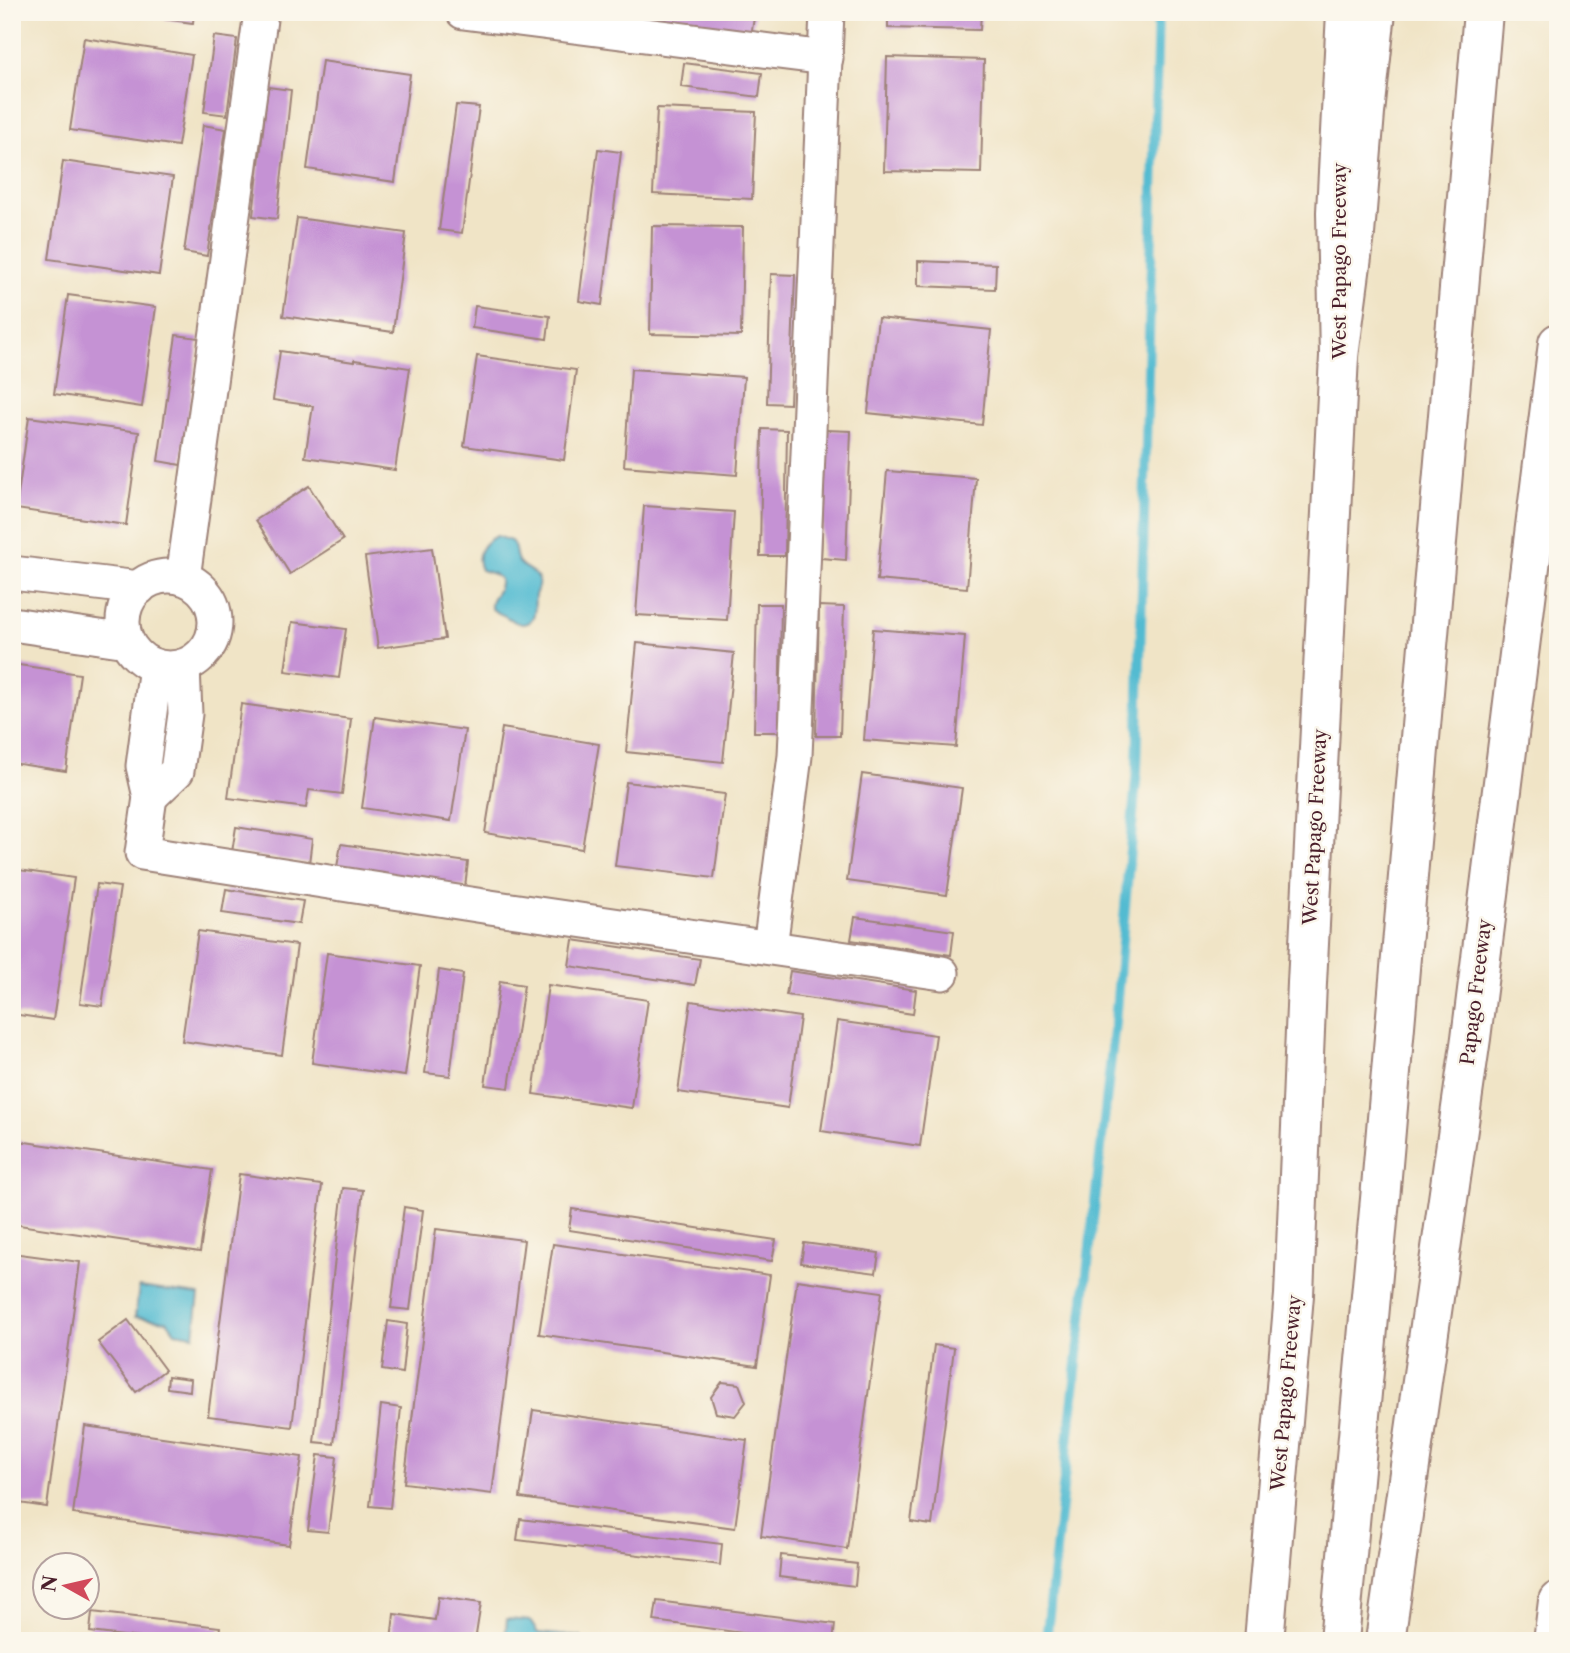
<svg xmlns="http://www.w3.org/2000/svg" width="1570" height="1653" font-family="'Libre Caslon Text',serif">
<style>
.water{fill:#53bbd1;stroke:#4e6d7e;stroke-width:2}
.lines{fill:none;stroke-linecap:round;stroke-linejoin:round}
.stream{stroke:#53bbd1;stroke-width:10}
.building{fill:#c592d4}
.minor-casing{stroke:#9d8278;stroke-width:37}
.major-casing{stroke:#9d8278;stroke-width:42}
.highway-casing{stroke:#9d8278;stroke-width:42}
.minor{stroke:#fff;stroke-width:33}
.major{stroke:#fff;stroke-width:38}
.highway{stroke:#fff;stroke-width:38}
.labels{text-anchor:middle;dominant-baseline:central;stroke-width:5;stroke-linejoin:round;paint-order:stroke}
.street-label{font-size:19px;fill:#4a1f2b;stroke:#fbf7ec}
</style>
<rect width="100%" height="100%" fill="#fbf7ec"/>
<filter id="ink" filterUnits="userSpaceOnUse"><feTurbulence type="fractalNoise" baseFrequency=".0143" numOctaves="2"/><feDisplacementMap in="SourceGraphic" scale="14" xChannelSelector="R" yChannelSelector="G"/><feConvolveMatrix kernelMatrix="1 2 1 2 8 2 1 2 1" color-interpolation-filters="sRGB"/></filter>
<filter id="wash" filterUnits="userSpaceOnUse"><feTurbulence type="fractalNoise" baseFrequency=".00686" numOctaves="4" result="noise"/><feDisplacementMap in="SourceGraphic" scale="28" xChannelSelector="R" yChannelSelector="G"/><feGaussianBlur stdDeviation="1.57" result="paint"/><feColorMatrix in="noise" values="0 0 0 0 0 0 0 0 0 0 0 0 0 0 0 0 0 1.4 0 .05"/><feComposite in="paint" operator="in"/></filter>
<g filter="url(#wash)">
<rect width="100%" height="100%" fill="#f0e4c6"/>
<g class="water">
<path d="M497,536L511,541C517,547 514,554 518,561C523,569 534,570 538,579C540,585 537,590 535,595C534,602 536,610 533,617C526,630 514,622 505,616C500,613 496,613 491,608C490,593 501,596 500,579L494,574L481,570C474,555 482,542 497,536Z"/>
<path d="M139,1287L199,1295L194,1335L175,1332L167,1321L135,1317Z"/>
<path d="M507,1619L530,1621L538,1633L581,1637V1641H505Z"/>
</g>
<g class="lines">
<path class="stream" d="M1046,1641L1115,1022L1137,769L1158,12"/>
</g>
<g id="blocks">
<g class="building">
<path d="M127,12H194L193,23L127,14Z"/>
<path d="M651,12H755L751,36L649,21Z"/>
<path d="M888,12H981L980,30L888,28Z"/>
<path d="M214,36L237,39L227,115L204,112Z"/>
<path d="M84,38L192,55L178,146L70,130Z"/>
<path d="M887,57L984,60L981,173L884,171Z"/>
<path d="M322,61L410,74L395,182L307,169Z"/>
<path d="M684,63L762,73L759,97L681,87Z"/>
<path d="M268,87L291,90L277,219L253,216Z"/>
<path d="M456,105L479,107L462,233L439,230Z"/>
<path d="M657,108L756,112L752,199L653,194Z"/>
<path d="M203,125L226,129L207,256L184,252Z"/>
<path d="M598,149L621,152L602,305L579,301Z"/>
<path d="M63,161L173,177L159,275L49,259Z"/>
<path d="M297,218L406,233L393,332L283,316Z"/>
<path d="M652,226L743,227L741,336L650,334Z"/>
<path d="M918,261L996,264L995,289L918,286Z"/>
<path d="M771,274L795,275L790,404L767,403Z"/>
<path d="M68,295L156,307L142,407L54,394Z"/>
<path d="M475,306L550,316L547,339L472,328Z"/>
<path d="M878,318L991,330L982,425L868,413Z"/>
<path d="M176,335L199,338L181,465L158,461Z"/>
<path d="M280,351L354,362V360L410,368L395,470L305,457L313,406L273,400Z"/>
<path d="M477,356L576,370L564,460L464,446Z"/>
<path d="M631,369L744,377L737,475L624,466Z"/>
<path d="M29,417L139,432L126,525L16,509Z"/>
<path d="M762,429L787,430L785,556H760Z"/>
<path d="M826,430L851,431L846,560L821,558Z"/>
<path d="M887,471L976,478L967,588L877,580Z"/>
<path d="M309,486L343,540L290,574L256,520Z"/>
<path d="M644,506L734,512L727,620L636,615Z"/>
<path d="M432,548L445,639L378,648L365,557Z"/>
<path d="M757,604H781L779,732H754Z"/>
<path d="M819,606L844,607L840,736H816Z"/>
<path d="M292,622L346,629L339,678L285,671Z"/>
<path d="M873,629L965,636L956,747L864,740Z"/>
<path d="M637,643L734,653L723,762L626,752Z"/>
<path d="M12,664L80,674L66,771L12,763Z"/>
<path d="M241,704L351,719L342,794L309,790L306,808L228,798Z"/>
<path d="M375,717L465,730L451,821L362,808Z"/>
<path d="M502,728L599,744L582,849L485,833Z"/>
<path d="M862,774L962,788L947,895L847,881Z"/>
<path d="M626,782L725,794L714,878L615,866Z"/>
<path d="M236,827L312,839L309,863L232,852Z"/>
<path d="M341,844L468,862L465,887L337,867Z"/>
<path d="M12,869L74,878L53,1020L12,1014Z"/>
<path d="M97,884L120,887L102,1006L80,1003Z"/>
<path d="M226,889L303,901L299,924L222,913Z"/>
<path d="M855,917L954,931L951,955L851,940Z"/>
<path d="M198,931L297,945L282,1055L182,1041Z"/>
<path d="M573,940L700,959L695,985L569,966Z"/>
<path d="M327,953L420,966L405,1076L312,1063Z"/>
<path d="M439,970L463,974L450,1076L425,1073Z"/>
<path d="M790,971L916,990L913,1014L786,995Z"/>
<path d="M500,981L524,985L509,1088L485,1085Z"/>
<path d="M548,985L648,1000L632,1108L533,1094Z"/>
<path d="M691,1001L800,1017L788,1108L678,1092Z"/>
<path d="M837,1021L936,1035L920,1146L821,1131Z"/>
<path d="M12,1140L212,1170L200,1252L12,1224Z"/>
<path d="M239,1174L322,1185L292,1427L208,1416Z"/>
<path d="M343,1188L363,1190L334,1444L314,1442Z"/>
<path d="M404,1207L423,1210L410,1310L391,1308Z"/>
<path d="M572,1209L776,1240L772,1261L569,1230Z"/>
<path d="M436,1229L524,1240L492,1494L404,1483Z"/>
<path d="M804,1243L879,1253L876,1273L801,1263Z"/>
<path d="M553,1244L770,1275L757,1366L539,1334Z"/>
<path d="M12,1253L80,1262L47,1507L12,1502Z"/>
<path d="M797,1280L882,1292L847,1549L761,1536Z"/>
<path d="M128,1320L165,1370L136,1392L98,1342Z"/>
<path d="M388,1321L407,1324L402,1373L382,1370Z"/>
<path d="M934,1345L954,1348L932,1525L911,1522Z"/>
<path d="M168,1376L191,1379L190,1391L167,1388Z"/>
<path d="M722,1382L739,1384L746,1402L735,1416L716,1413L711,1397Z"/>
<path d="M381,1405L401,1408L390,1508L370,1506Z"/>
<path d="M533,1410L747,1440L735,1528L520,1498Z"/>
<path d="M85,1426L302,1457L289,1545L73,1514Z"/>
<path d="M318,1455L337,1457L328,1532L308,1530Z"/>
<path d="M520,1519L722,1544L720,1565L517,1540Z"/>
<path d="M781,1555L857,1564L855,1586L779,1577Z"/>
<path d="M438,1597L481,1603L475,1641H391L394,1614L435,1620Z"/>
<path d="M657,1601L835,1624L833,1641H801L654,1621Z"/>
<path d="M92,1612L220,1627L218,1641H166L90,1632Z"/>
<path d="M12,1632L65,1639V1641H12Z"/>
</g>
</g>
</g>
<g filter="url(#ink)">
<use href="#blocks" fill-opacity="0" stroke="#9d8278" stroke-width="2"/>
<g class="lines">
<g class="minor-casing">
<g id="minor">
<path d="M463,12L826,58"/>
<path d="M12,573L139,588"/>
<circle cx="169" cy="622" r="46"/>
<path d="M183,578L261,12"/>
<path d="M12,624L127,641"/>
<path d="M156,666L143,766L150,797L142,853L490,907L942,973"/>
<path d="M150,797L177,771L185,714L183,666"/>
<path d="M770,947L795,756L827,12"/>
</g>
</g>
<g class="major-casing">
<path id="major" d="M1264,1641L1294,1295L1307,983L1339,356L1336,212L1346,12"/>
</g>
<g class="highway-casing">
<g id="highway">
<path d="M1339,356L1355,234L1365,113L1376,12"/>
<path d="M1339,1641L1380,1199L1483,12"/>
<path d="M1385,1641L1471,1038L1558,343"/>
<path d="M1553,1641L1558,1601"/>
</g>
</g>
<use href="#minor" class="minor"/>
<use href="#major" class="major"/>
<use href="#highway" class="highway"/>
</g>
</g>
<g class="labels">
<g class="street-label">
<text transform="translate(1339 261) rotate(-90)">West Papago Freeway</text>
<text transform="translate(1315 827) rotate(-87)">West Papago Freeway</text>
<text transform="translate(1476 992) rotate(-83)">Papago Freeway</text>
<text transform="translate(1286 1393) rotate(-85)">West Papago Freeway</text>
</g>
</g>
<rect width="1570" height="1653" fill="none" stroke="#fbf7ec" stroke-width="42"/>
<g transform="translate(66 1586) rotate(278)"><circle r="33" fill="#fbf7ec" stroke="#b4a19f" stroke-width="2"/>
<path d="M0-5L12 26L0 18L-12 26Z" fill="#d1495b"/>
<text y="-10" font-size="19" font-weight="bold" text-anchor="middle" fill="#4a1f2b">N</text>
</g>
</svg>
